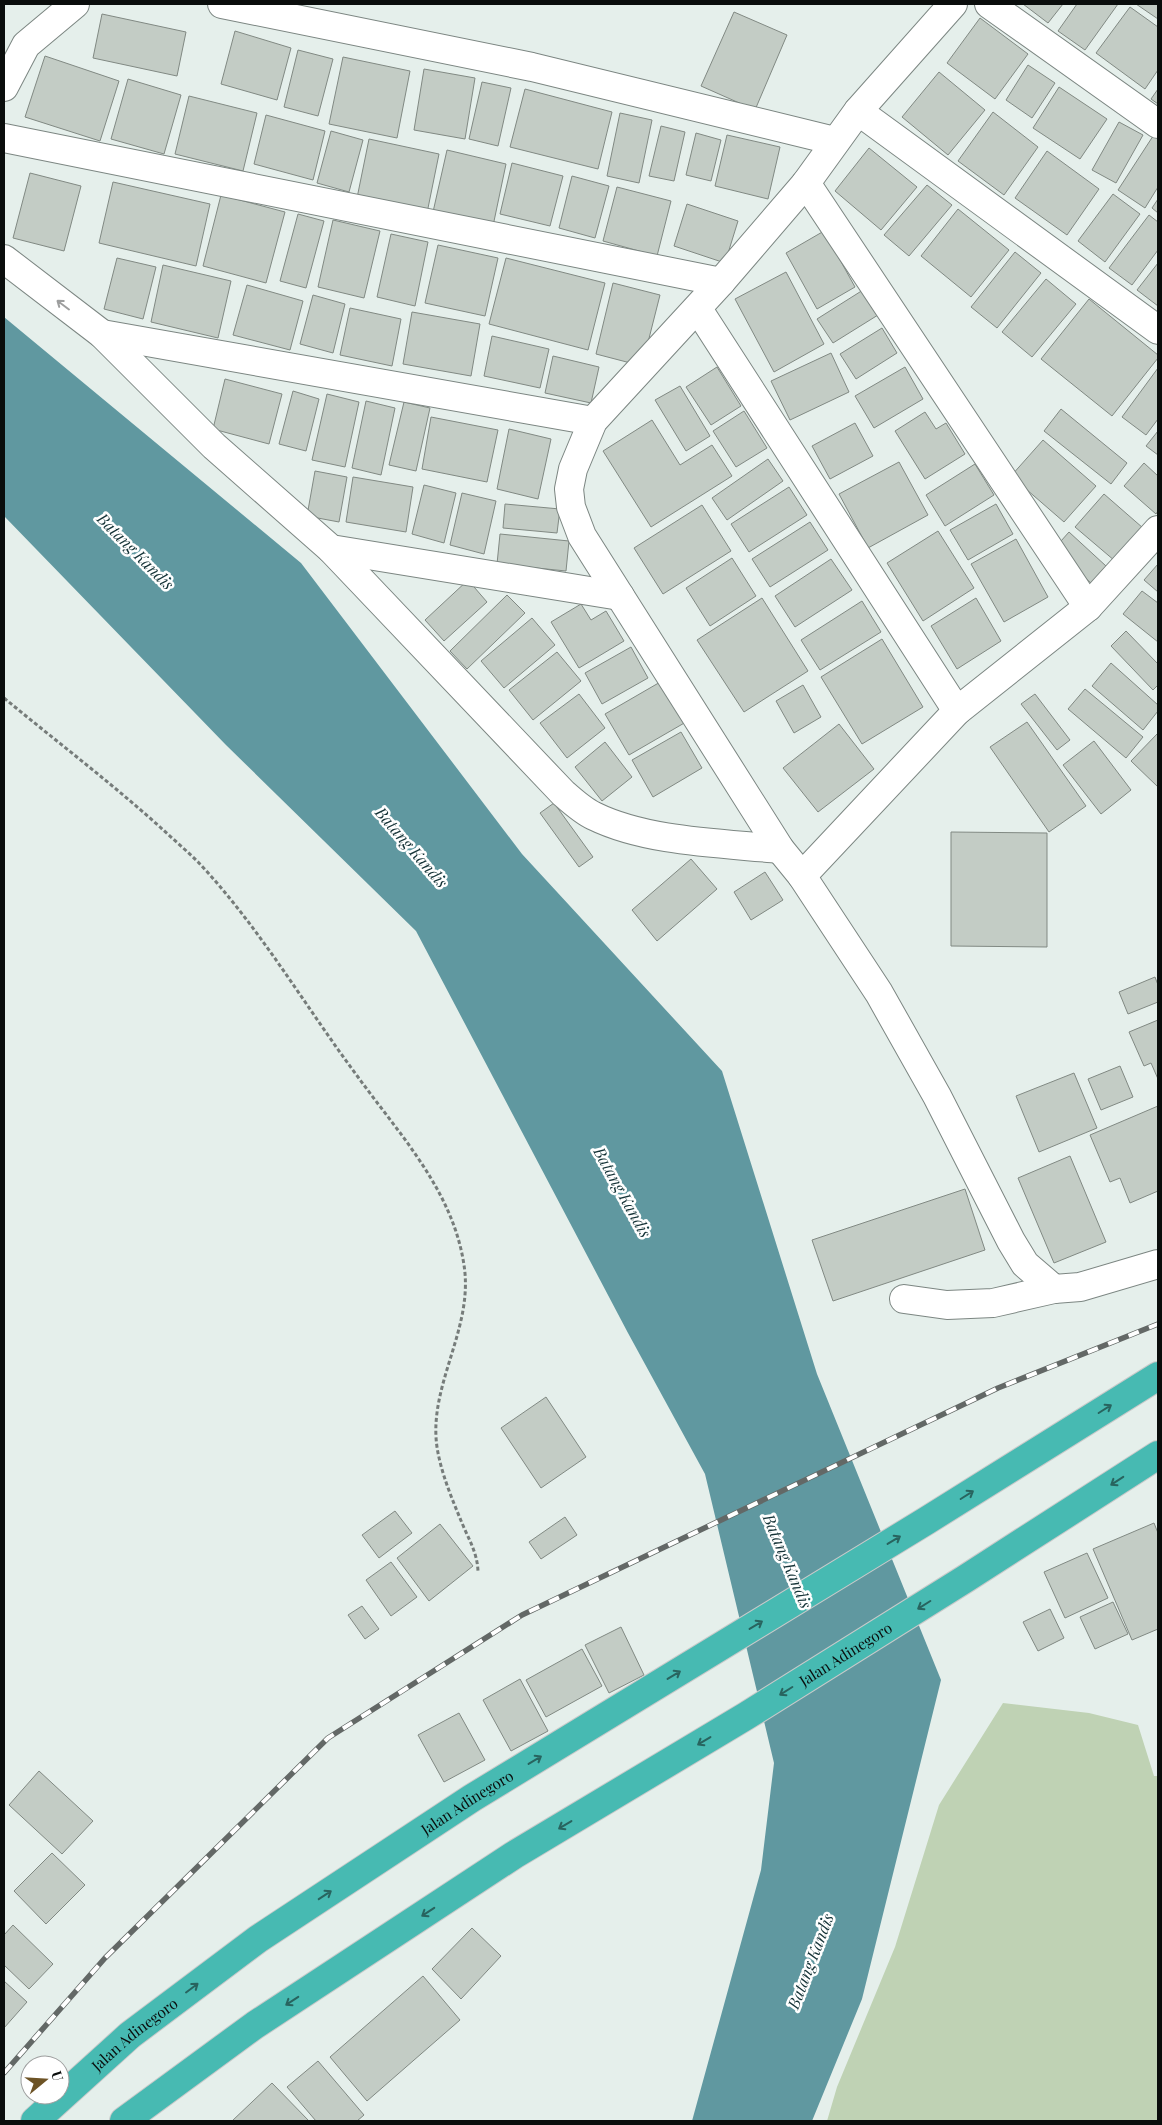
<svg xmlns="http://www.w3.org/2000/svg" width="1162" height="2125" font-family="'Playfair Display',serif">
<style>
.green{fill:#bfd2b4}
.water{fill:#6098a0}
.building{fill:#c3ccc5;stroke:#818983}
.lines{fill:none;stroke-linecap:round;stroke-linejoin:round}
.minor-casing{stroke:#7c8682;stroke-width:30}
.trunk-casing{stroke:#c9caca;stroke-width:30}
.path{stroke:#767c7a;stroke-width:3;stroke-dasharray:4 2.5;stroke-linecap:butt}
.minor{stroke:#fff;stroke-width:28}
.trunk{stroke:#47bab2;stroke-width:28}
.rail-casing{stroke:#636866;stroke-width:5.5}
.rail{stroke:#fff;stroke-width:4;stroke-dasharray:11;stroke-linecap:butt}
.oneway{stroke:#9d9e9e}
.oneway2{stroke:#28645f}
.labels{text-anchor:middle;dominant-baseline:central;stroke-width:5;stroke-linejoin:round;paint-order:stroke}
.street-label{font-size:15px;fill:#0a0d0c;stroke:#fff}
.water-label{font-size:16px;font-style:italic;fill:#143236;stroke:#fff}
</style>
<rect width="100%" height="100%" fill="#e5efeb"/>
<path class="green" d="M1003,1703L1089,1713L1138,1725L1154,1776H1158V2121H827L837,2087L895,1947L939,1805Z"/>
<path class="water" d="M4,317L301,563L522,854L722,1071L817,1374L941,1680L862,1999L812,2121H692L761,1870L774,1763L705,1474L628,1333L416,931L226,745L4,516Z"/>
<g class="building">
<path d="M1023,4H1063L1048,23Z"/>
<path d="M1077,4H1118L1085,50L1058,31Z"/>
<path d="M1136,4H1158V19Z"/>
<path d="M1130,7L1158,27V70L1145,89L1096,53Z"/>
<path d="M734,12L787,35L755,110L701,86Z"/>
<path d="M102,14L186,32L177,76L93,58Z"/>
<path d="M980,18L1028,54L995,99L947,63Z"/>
<path d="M235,31L291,48L277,100L221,84Z"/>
<path d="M298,50L333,59L318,116L284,107Z"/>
<path d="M45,56L119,81L100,141L25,117Z"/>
<path d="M343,57L410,71L397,138L329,124Z"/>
<path d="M1028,65L1055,83L1032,118L1006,100Z"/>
<path d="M424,69L475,78L465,139L414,130Z"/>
<path d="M939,72L985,110L948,155L902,117Z"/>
<path d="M128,79L181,95L164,154L111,139Z"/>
<path d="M482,82L511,88L498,146L469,139Z"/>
<path d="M1059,87L1107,119L1080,159L1033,128Z"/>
<path d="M525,89L612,112L598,169L510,147Z"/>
<path d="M1158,89V104L1151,99Z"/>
<path d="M189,96L257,113L243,171L175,154Z"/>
<path d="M993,112L1038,147L1004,195L958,161Z"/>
<path d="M620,113L652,120L639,183L607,176Z"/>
<path d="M266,115L325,131L313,180L254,164Z"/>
<path d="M1119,122L1143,135L1116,183L1092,170Z"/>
<path d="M661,126L685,132L674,181L649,176Z"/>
<path d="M331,131L363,140L349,192L317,183Z"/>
<path d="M696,133L721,140L711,181L686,175Z"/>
<path d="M1155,133L1158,135V187L1145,208L1118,190Z"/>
<path d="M727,135L780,147L768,199L715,186Z"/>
<path d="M369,139L439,154L427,213L357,198Z"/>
<path d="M869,148L917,187L881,230L835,191Z"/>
<path d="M447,150L506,164L493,226L433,212Z"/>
<path d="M1047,151L1099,189L1067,235L1015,198Z"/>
<path d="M512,163L563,176L550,226L500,214Z"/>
<path d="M30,173L81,186L64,251L13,238Z"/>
<path d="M572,176L609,186L595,238L559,228Z"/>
<path d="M113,182L210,204L196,266L99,243Z"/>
<path d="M927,185L952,205L909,256L884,235Z"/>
<path d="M617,187L671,201L657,256L603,241Z"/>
<path d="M1113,194L1140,214L1105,262L1078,241Z"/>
<path d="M221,195L285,212L266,283L203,266Z"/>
<path d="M1158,199V213L1152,208Z"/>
<path d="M687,204L738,221L725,263L674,246Z"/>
<path d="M958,209L1009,250L971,297L921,256Z"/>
<path d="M298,214L324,221L306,288L280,281Z"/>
<path d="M1149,215L1158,222V250L1132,285L1109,268Z"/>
<path d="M333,220L380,231L364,298L318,287Z"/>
<path d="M824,231L855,287L817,309L786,253Z"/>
<path d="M391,234L428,242L415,306L377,297Z"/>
<path d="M438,245L498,258L485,316L425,303Z"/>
<path d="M1015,252L1041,273L997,328L971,307Z"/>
<path d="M117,258L156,267L143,319L104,309Z"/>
<path d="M506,258L605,283L588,350L489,324Z"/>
<path d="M1158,263V306L1137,290Z"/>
<path d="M163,265L231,281L218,338L151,322Z"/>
<path d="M786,272L824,344L774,372L735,299Z"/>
<path d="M1046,279L1076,304L1032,357L1002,332Z"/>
<path d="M613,283L660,295L642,366L596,354Z"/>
<path d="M247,285L303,301L290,350L233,335Z"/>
<path d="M863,290L878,315L833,343L817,319Z"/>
<path d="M313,295L345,304L333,353L300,344Z"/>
<path d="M1089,299L1158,355V358L1112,416L1041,359Z"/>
<path d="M350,308L401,319L392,366L340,355Z"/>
<path d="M412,312L480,324L471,376L403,364Z"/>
<path d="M882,328L897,353L856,379L840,354Z"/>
<path d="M492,336L549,349L540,388L484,376Z"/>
<path d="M831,353L849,392L790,420L771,381Z"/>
<path d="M553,356L599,367L591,403L545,393Z"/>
<path d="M717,367L741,406L711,425L686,387Z"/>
<path d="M905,367L923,399L874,428L855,396Z"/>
<path d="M1158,368V419L1146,435L1122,417Z"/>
<path d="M225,379L282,394L269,444L213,429Z"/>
<path d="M680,386L710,436L686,451L655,400Z"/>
<path d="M293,391L319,399L306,451L279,444Z"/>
<path d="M327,394L359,402L345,467L312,460Z"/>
<path d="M366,401L395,408L381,475L352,468Z"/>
<path d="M404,402L430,408L416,471L389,465Z"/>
<path d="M1061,409L1127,463L1111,484L1044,431Z"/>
<path d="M744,411L767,448L736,467L713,431Z"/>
<path d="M925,412L936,429L946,423L965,454L925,479L895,431Z"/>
<path d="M431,417L498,430L487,482L422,469Z"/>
<path d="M652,420L680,465L712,445L732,476L651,527L603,451Z"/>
<path d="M855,423L873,456L830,479L812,446Z"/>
<path d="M509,429L551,439L538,499L497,489Z"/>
<path d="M1158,431V455L1146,446Z"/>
<path d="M1043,440L1096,486L1064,522L1011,476Z"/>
<path d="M768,459L783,481L727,520L712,498Z"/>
<path d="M899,462L928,515L868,548L839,494Z"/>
<path d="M1144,463L1158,476V511L1156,514L1124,486Z"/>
<path d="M975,464L994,495L945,526L926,495Z"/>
<path d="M315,471L347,477L339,522L307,516Z"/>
<path d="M353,477L413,487L406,532L346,522Z"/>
<path d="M424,485L456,493L444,543L412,534Z"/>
<path d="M789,487L807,515L749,552L731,524Z"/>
<path d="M462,493L496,501L484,554L450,545Z"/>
<path d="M1104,494L1143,528L1115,561L1075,527Z"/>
<path d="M505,504L560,509L557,533L503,528Z"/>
<path d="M996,504L1013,534L968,560L950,530Z"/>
<path d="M702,505L731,551L663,594L634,548Z"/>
<path d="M810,522L828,550L770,587L752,559Z"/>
<path d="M938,531L974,588L923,621L887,563Z"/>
<path d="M1069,532L1106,566L1091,583L1053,550Z"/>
<path d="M500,534L569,541L566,571L497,564Z"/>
<path d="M1016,539L1048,597L1004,622L971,564Z"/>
<path d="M732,558L756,596L710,626L686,588Z"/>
<path d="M831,559L852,590L795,627L775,596Z"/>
<path d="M1158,564V592L1144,580Z"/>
<path d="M468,580L487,602L444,641L425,620Z"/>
<path d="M1142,591L1158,603V642L1123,614Z"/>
<path d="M507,595L525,613L467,669L450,651Z"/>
<path d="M762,598L808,671L744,712L697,640Z"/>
<path d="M976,598L1001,641L957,669L931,626Z"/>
<path d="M862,601L881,632L820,670L801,640Z"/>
<path d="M581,604L591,620L606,611L624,641L579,668L551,622Z"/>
<path d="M532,618L555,645L504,688L481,661Z"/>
<path d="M1126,631L1158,664V685L1153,690L1111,646Z"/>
<path d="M882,639L923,707L862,744L821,677Z"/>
<path d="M631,647L648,678L602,704L585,673Z"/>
<path d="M557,652L581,681L533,720L509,690Z"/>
<path d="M1111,663L1158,705V711L1143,730L1092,686Z"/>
<path d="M662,681L686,722L629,755L605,714Z"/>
<path d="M803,685L821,717L794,733L776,701Z"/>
<path d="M1085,689L1143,737L1126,758L1068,709Z"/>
<path d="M579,694L605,728L567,758L540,723Z"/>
<path d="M1035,694L1070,740L1057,750L1021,704Z"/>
<path d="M1027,722L1086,806L1049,832L990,747Z"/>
<path d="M839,724L874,769L818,812L783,768Z"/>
<path d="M681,732L702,768L653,797L632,760Z"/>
<path d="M1158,733V787L1131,761Z"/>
<path d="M1094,741L1131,790L1101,814L1063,765Z"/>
<path d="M605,742L632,777L602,801L575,767Z"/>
<path d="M554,803L593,857L579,867L540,813Z"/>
<path d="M951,832L1047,833V947L951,946Z"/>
<path d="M691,859L717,889L657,941L632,910Z"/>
<path d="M765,872L783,900L751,920L734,892Z"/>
<path d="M1155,977L1158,985V1002L1128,1014L1119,992Z"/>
<path d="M1158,1020V1079L1151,1063L1144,1066L1129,1032Z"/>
<path d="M1120,1066L1133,1097L1101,1110L1088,1079Z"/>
<path d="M1074,1073L1097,1128L1039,1152L1016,1096Z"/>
<path d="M1158,1106V1191L1130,1203L1120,1178L1110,1182L1090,1135Z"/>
<path d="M1070,1156L1106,1242L1054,1263L1018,1178Z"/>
<path d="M965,1189L985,1250L833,1301L812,1240Z"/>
<path d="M546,1397L586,1457L541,1488L501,1428Z"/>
<path d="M395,1511L412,1533L379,1558L362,1535Z"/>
<path d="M565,1517L577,1535L541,1559L529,1542Z"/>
<path d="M1154,1523L1158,1533V1629L1132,1640L1093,1549Z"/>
<path d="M440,1524L473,1566L429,1601L397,1558Z"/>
<path d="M1087,1553L1108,1598L1065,1618L1044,1572Z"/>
<path d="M391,1562L417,1597L391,1616L366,1580Z"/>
<path d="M1113,1602L1128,1634L1095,1649L1080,1617Z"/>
<path d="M362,1606L379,1629L365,1639L348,1615Z"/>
<path d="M1050,1609L1064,1638L1038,1651L1023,1622Z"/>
<path d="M621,1627L644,1675L609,1693L585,1645Z"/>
<path d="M582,1649L602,1686L546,1717L526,1680Z"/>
<path d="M520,1679L548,1731L511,1751L483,1700Z"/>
<path d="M459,1713L485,1760L444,1782L418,1735Z"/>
<path d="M39,1771L93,1821L62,1854L9,1805Z"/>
<path d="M52,1853L85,1885L46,1924L14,1891Z"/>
<path d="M13,1925L53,1964L29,1989L4,1965V1935Z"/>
<path d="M472,1928L501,1956L461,1999L432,1969Z"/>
<path d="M423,1976L460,2020L367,2101L330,2057Z"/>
<path d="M4,1981L27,2002L4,2028Z"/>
<path d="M318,2061L364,2115L357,2121H316L287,2087Z"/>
<path d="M272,2083L309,2121H232Z"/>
</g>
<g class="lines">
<g class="minor-casing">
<g id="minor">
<path d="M222,4L532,67L835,141"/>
<path d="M953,4L858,111L806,183L721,282L593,421L573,469L569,489L571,507L582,536L780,849L802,876L879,993L937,1096L1011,1241L1025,1264L1054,1289L1080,1287L1158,1264"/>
<path d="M989,4L1158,124"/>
<path d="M4,87L26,45L75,4"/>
<path d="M858,111L1158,330"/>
<path d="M4,138L721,282"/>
<path d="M806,183L1088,607"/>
<path d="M4,259L102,334L214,446L331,549L620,596"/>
<path d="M698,309L957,711"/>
<path d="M102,334L593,421"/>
<path d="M331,549L563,793C572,801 583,811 594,816C647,842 721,843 780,849"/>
<path d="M802,876L957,711L1088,607L1158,530"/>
<path d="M904,1299L947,1305L993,1303L1054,1289"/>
</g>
</g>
<g class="trunk-casing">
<g id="trunk">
<path id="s1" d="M35,2121L130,2035L258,1939L472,1798L926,1521L1158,1376"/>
<path id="s2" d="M124,2121L255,2025L514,1855L746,1716L965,1579L1158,1455"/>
</g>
</g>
<path class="path" d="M4,698C56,741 110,782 160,827C173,839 187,851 199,863C260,928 305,1006 358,1077C400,1135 453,1191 464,1265C474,1329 428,1385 437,1447C441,1473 452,1499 462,1523C469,1540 478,1554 478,1573"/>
<use href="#minor" class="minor"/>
<use href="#trunk" class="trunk"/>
<g class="rail-casing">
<path id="rail" d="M4,2073L105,1958L328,1738L522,1615L998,1388L1158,1324"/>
</g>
<use href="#rail" class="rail"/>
</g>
<defs><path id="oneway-shaft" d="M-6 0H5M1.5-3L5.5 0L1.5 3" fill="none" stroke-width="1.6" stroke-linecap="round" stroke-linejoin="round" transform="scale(1.25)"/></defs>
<use class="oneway" href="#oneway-shaft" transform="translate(63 305) rotate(-143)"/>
<g class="oneway2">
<use href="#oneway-shaft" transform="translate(1105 1409) rotate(-32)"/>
<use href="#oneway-shaft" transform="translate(1117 1481) rotate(147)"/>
<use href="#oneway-shaft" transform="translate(967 1495) rotate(-32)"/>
<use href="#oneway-shaft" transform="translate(894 1540) rotate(-31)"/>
<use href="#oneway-shaft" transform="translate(924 1605) rotate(148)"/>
<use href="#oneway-shaft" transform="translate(756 1625) rotate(-31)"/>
<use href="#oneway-shaft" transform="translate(674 1675) rotate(-31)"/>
<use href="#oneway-shaft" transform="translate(786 1691) rotate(148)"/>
<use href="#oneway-shaft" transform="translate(704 1741) rotate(149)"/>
<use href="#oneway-shaft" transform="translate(535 1760) rotate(-31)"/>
<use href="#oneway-shaft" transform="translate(565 1825) rotate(149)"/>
<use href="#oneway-shaft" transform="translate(325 1895) rotate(-33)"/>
<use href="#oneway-shaft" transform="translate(428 1912) rotate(147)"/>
<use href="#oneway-shaft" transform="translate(192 1988) rotate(-37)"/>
<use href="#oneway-shaft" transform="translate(292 2001) rotate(147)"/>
</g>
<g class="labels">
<g class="street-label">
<text stroke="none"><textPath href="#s2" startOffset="860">Jalan Adinegoro</textPath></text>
<text stroke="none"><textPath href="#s1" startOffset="538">Jalan Adinegoro</textPath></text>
<text stroke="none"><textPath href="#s1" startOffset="132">Jalan Adinegoro</textPath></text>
</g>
<g class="water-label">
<text transform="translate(136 551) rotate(45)">Batang Kandis</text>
<text transform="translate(412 847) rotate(49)">Batang Kandis</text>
<text transform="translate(623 1192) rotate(61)">Batang Kandis</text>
<text transform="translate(788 1561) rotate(67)">Batang Kandis</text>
<text transform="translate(810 1961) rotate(-69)">Batang Kandis</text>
</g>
</g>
<rect width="1162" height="2125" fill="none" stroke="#0a0d0c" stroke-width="10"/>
<g transform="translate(45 2080) rotate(72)"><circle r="24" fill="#ffffff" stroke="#9d9e9e"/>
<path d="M0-4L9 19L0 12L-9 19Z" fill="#6d5325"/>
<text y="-8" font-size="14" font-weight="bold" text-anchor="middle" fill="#0a0d0c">U</text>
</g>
</svg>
